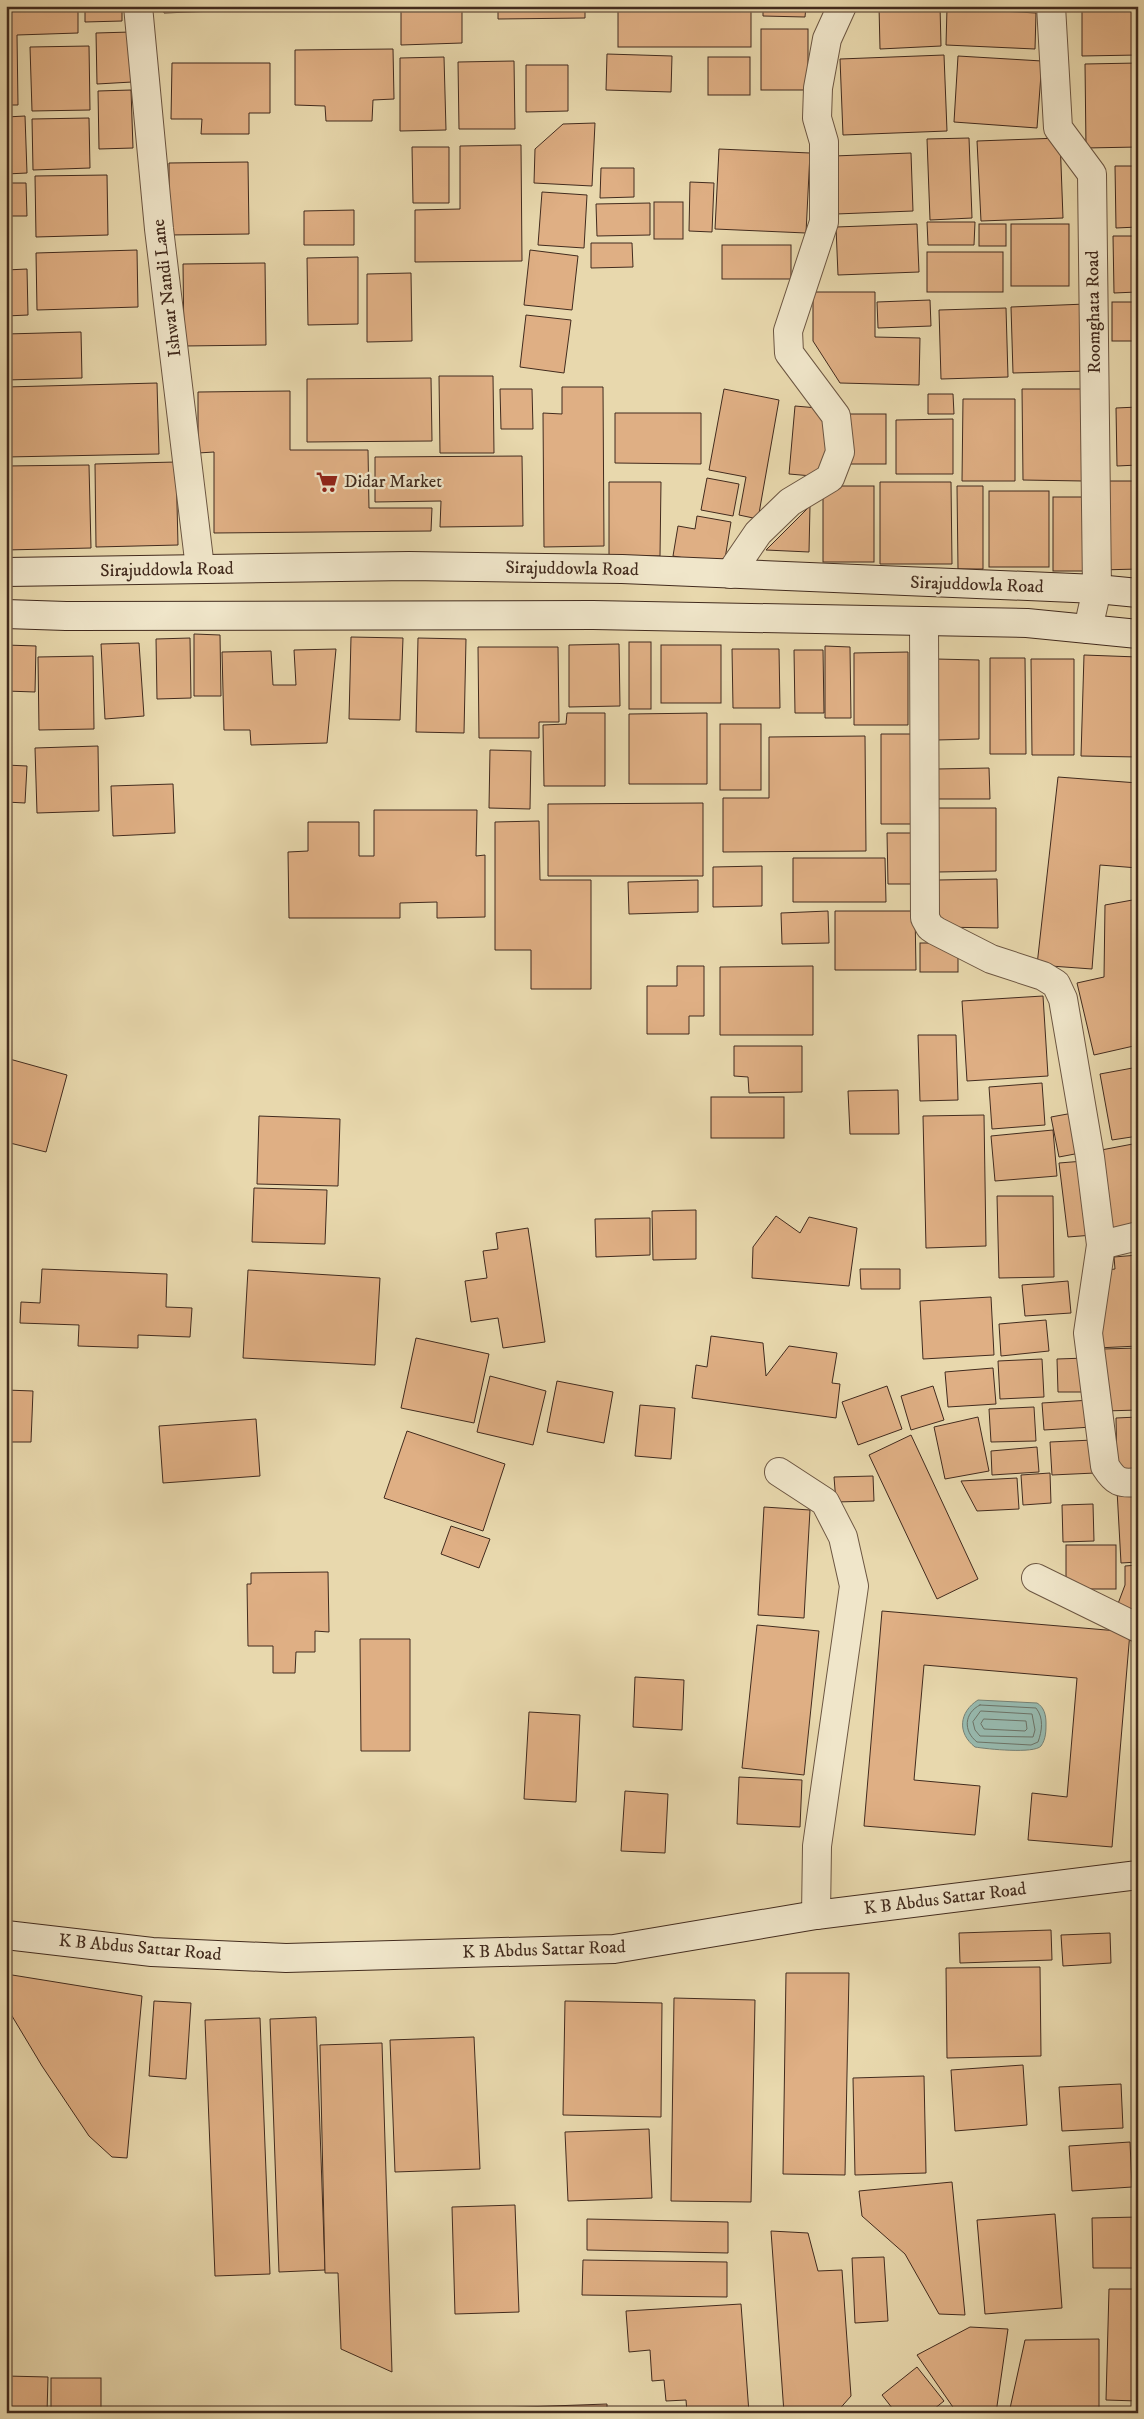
<svg xmlns="http://www.w3.org/2000/svg" width="1144" height="2419" font-family="'IM FELL DW Pica',serif">
<style>
.water{fill:#97b9ae;stroke:#758074}
.lines{fill:none;stroke-linecap:round;stroke-linejoin:round}
.shore{stroke:#6c7266;stroke-width:1}
.building{fill:#dfaf84;stroke:#422b1e}
.street-casing{stroke:#6c5642;stroke-width:30}
.secondary-casing{stroke:#422b1e;stroke-width:30}
.street{stroke:#f0e6ca;stroke-width:28}
.secondary{stroke:#f0e6ca;stroke-width:28}
.labels{text-anchor:middle;dominant-baseline:central;stroke-width:4.5;stroke-linejoin:round;paint-order:stroke}
.street-label{font-size:18px;fill:#422b1e;stroke:#f0e6ca}
.poi-label{font-size:18px;fill:#422b1e;stroke:#f0e6ca;text-anchor:start}
</style>
<rect width="100%" height="100%" fill="#e8d8ad"/>
<filter id="stains"><feTurbulence type="fractalNoise" baseFrequency=".004" numOctaves="4"/><feColorMatrix values="0 0 0 0 .2 0 0 0 0 .09 0 0 0 0 .02 0 0 0 .5 -.17"/></filter>
<radialGradient id="worn" r=".72"><stop offset=".6" stop-color="#630" stop-opacity="0"/><stop offset="1" stop-color="#630" stop-opacity=".3"/></radialGradient>
<path class="water" d="M978,1700L1037,1703C1044,1707 1046,1715 1046,1723C1046,1731 1046,1739 1041,1746C1034,1754 987,1749 975,1747C957,1733 959,1712 978,1700Z"/>
<g class="lines">
<g class="shore">
<path d="M980,1705L1036,1708C1044,1718 1042,1731 1038,1742L1031,1745L977,1742C963,1731 964,1713 980,1705Z"/>
<path d="M981,1711L1032,1714L1035,1730L1033,1737L980,1736L975,1730L973,1722Z"/>
<path d="M984,1719L1026,1721L1027,1729L1025,1731L984,1729L981,1724Z"/>
</g>
</g>
<g class="building">
<path d="M6,6H78V33L17,35L18,105H6Z"/>
<path d="M85,6H122V21L85,22Z"/>
<path d="M163,6H242V10L164,13Z"/>
<path d="M401,6H462V43L401,45Z"/>
<path d="M498,6H585V18L498,19Z"/>
<rect x="618" y="6" width="133" height="41"/>
<path d="M763,6H806L805,17L763,16Z"/>
<path d="M879,6H940L941,46L880,49Z"/>
<path d="M1082,6H1138V55L1082,56Z"/>
<path d="M947,8L1036,13L1035,49L946,45Z"/>
<rect x="761" y="29" width="47" height="61"/>
<path d="M131,32L132,82L97,84L96,33Z"/>
<path d="M89,46L90,110L32,111L30,47Z"/>
<path d="M393,49L394,99L373,100L372,121H326L325,106L295,105V50Z"/>
<path d="M607,54L672,56L671,92L606,90Z"/>
<path d="M944,55L947,131L843,135L840,59Z"/>
<path d="M958,56L1042,61L1037,128L954,122Z"/>
<path d="M444,57L446,130L400,131V58Z"/>
<rect x="708" y="57" width="42" height="38"/>
<path d="M514,61L515,129H459L458,62Z"/>
<path d="M172,63H270V113H249V134H201L202,119H171Z"/>
<path d="M1138,63V147L1086,148L1085,64Z"/>
<path d="M526,65H568V111L526,112Z"/>
<path d="M131,90L133,148L99,149L98,91Z"/>
<path d="M25,116L27,173L6,174V117Z"/>
<path d="M89,118L90,168L33,170L32,119Z"/>
<path d="M595,123L592,186L534,183L535,149L563,124Z"/>
<path d="M969,138L972,218L930,220L927,139Z"/>
<path d="M1060,138L1063,218L981,221L977,141Z"/>
<path d="M521,145L522,261L415,262V210L460,209V146Z"/>
<path d="M412,147H449V203H413Z"/>
<path d="M719,149L810,153L806,233L715,229Z"/>
<path d="M911,153L913,211L836,214L834,156Z"/>
<path d="M248,162L249,234L169,235V163Z"/>
<path d="M1115,166H1138V227L1116,228Z"/>
<path d="M601,168H634V197L600,198Z"/>
<path d="M107,175L108,235L36,237L35,176Z"/>
<path d="M690,182L714,183L712,232L689,231Z"/>
<path d="M6,183H26L27,216H6Z"/>
<path d="M542,192L587,195L584,248L538,245Z"/>
<rect x="654" y="202" width="29" height="37"/>
<path d="M650,203V235L597,236L596,204Z"/>
<path d="M354,210V245H304V211Z"/>
<path d="M927,222H975L974,245H928Z"/>
<path d="M917,224L919,272L838,275L836,227Z"/>
<rect x="979" y="224" width="27" height="22"/>
<rect x="1011" y="224" width="58" height="62"/>
<path d="M1113,236H1136L1137,292L1114,293Z"/>
<path d="M591,243H632L633,267L591,268Z"/>
<rect x="722" y="245" width="69" height="34"/>
<path d="M137,250L138,307L37,310L36,253Z"/>
<path d="M530,250L578,256L572,310L524,305Z"/>
<rect x="927" y="252" width="76" height="40"/>
<path d="M358,257V324L308,325L307,258Z"/>
<path d="M265,263L266,345L184,346L183,264Z"/>
<path d="M27,269L28,315L6,316V270Z"/>
<path d="M411,273L412,341L367,342V274Z"/>
<path d="M813,292H875V337L920,338L919,385L840,383L813,341Z"/>
<path d="M930,300L931,326L878,328L877,302Z"/>
<rect x="1112" y="302" width="26" height="39"/>
<path d="M1086,304L1088,371L1013,373L1011,307Z"/>
<path d="M1006,308L1008,377L941,379L939,310Z"/>
<path d="M526,315L571,320L564,373L520,367Z"/>
<path d="M81,332L82,378L6,380V334Z"/>
<path d="M1133,348H1138V399H1134Z"/>
<path d="M439,376H493L494,453H440Z"/>
<path d="M431,378L432,441L307,442V379Z"/>
<path d="M157,383L159,454L6,457V387Z"/>
<path d="M562,387H603L604,546L544,547L543,413L562,414Z"/>
<path d="M500,389H532L533,429H501Z"/>
<path d="M724,389L779,400L758,519L739,515L746,477L709,470Z"/>
<path d="M1022,389H1082L1083,481L1023,480Z"/>
<path d="M290,391V450H368L369,508H432L431,531L214,533V452L198,453V392Z"/>
<path d="M928,394H953L954,414H928Z"/>
<path d="M963,399H1015V481H962Z"/>
<path d="M795,406L829,409L824,477L789,474Z"/>
<path d="M1138,407V465L1117,466L1116,408Z"/>
<path d="M615,413H701V464L615,463Z"/>
<rect x="846" y="414" width="40" height="50"/>
<path d="M953,419V474H896V420Z"/>
<path d="M522,456L523,526L440,527L441,501L375,502V457Z"/>
<path d="M176,462L178,545L96,547L95,464Z"/>
<path d="M89,465L91,548L6,550V466Z"/>
<path d="M707,478L739,484L733,516L701,510Z"/>
<path d="M1098,481H1137L1138,569L1100,570Z"/>
<path d="M609,482H661L660,556H609Z"/>
<path d="M880,482H951L952,564H880Z"/>
<rect x="823" y="486" width="51" height="76"/>
<path d="M957,486H983V569H958Z"/>
<rect x="989" y="491" width="60" height="76"/>
<rect x="1053" y="497" width="33" height="74"/>
<path d="M810,506L809,552L766,550Z"/>
<path d="M697,516L731,522L724,565L673,556L678,526L695,529Z"/>
<path d="M194,634L220,635L221,696H194Z"/>
<path d="M351,637L403,638L400,720L349,719Z"/>
<path d="M190,638L191,698L157,699L156,639Z"/>
<path d="M418,638L466,639L464,733L416,732Z"/>
<rect x="629" y="642" width="22" height="67"/>
<path d="M139,643L144,716L105,719L101,644Z"/>
<path d="M619,644L620,706L569,707V645Z"/>
<path d="M6,645L36,646L35,692L6,691Z"/>
<rect x="661" y="645" width="60" height="58"/>
<path d="M825,646L850,647L851,718H825Z"/>
<path d="M478,647H558L559,722H539V738H479Z"/>
<path d="M336,649L327,743L251,745L250,730H224L222,652L271,651L273,685H296L294,650Z"/>
<path d="M732,649H779L780,708H733Z"/>
<path d="M794,650H823L824,713H795Z"/>
<path d="M908,652V725H854V653Z"/>
<path d="M1084,655L1138,657V757L1081,756Z"/>
<path d="M93,656L94,729L39,730L38,657Z"/>
<path d="M990,658H1025L1026,754H990Z"/>
<path d="M936,659L979,660V739L936,740Z"/>
<path d="M1031,659H1074V755H1032Z"/>
<path d="M567,713H605V786H544L543,725L566,724Z"/>
<path d="M707,713V784H629V714Z"/>
<rect x="720" y="724" width="41" height="66"/>
<path d="M881,734H921L922,824H881Z"/>
<path d="M865,736L866,851L723,852V798H769V737Z"/>
<path d="M98,746L99,811L37,813L35,748Z"/>
<path d="M490,750L531,751L530,809L489,808Z"/>
<path d="M6,765L27,766L25,803L6,802Z"/>
<path d="M989,768L990,799H937V769Z"/>
<path d="M1058,777L1138,783V868L1100,865L1092,969L1037,965Z"/>
<path d="M173,784L175,833L113,836L111,786Z"/>
<path d="M703,803V876H548V804Z"/>
<path d="M938,808H996V871L938,872Z"/>
<path d="M374,810H477L476,856L485,855V917L437,918V902L400,903V918H289L288,852L308,851V822H359V856H374Z"/>
<path d="M539,821L540,880H591V989H531V950H495V822Z"/>
<path d="M887,833H920V884H888Z"/>
<path d="M793,858H885L886,902H793Z"/>
<path d="M762,866V906L713,907V867Z"/>
<path d="M997,879L998,928L939,927L938,880Z"/>
<path d="M698,880V912L629,914L628,882Z"/>
<path d="M1138,899V1045L1094,1055L1077,983L1104,977L1105,905Z"/>
<path d="M828,911L829,943L782,944L781,913Z"/>
<path d="M835,911H915L916,970H835Z"/>
<rect x="920" y="943" width="38" height="29"/>
<path d="M677,966H704V1016H689V1034H647V986H677Z"/>
<path d="M813,966V1035H720V967Z"/>
<path d="M1043,996L1048,1076L967,1081L962,1001Z"/>
<path d="M918,1035H956L958,1100L920,1101Z"/>
<path d="M734,1046H802V1092L749,1093L748,1077L734,1076Z"/>
<path d="M6,1058L67,1075L46,1152L6,1142Z"/>
<path d="M1138,1067V1136L1112,1140L1100,1074Z"/>
<path d="M1042,1083L1045,1125L992,1129L989,1087Z"/>
<path d="M898,1090L899,1134H850L848,1091Z"/>
<rect x="711" y="1097" width="73" height="41"/>
<path d="M1073,1113L1080,1153L1059,1157L1051,1117Z"/>
<path d="M984,1115L986,1246L926,1248L923,1116Z"/>
<path d="M259,1116L340,1119L338,1186L257,1184Z"/>
<path d="M1053,1130L1057,1176L995,1181L991,1136Z"/>
<path d="M1138,1143V1226L1112,1232L1096,1151Z"/>
<path d="M1084,1161L1093,1235L1068,1237L1059,1163Z"/>
<path d="M254,1188L327,1190L325,1244L252,1242Z"/>
<path d="M997,1196H1053L1054,1277L999,1278Z"/>
<path d="M696,1210V1259L653,1260L652,1211Z"/>
<path d="M776,1216L800,1233L809,1217L857,1228L849,1286L752,1278L753,1247Z"/>
<path d="M650,1218V1255L596,1257L595,1219Z"/>
<path d="M528,1228L545,1342L503,1348L498,1318L471,1322L465,1281L487,1278L483,1251L498,1249L496,1233Z"/>
<path d="M1138,1255V1346L1097,1348L1107,1270L1115,1269L1114,1257Z"/>
<path d="M42,1269L167,1274L166,1307L192,1308L190,1337L138,1335V1348L78,1346L79,1325L20,1323L21,1302L40,1303Z"/>
<path d="M860,1269H900V1289H861Z"/>
<path d="M248,1270L380,1278L375,1365L243,1358Z"/>
<path d="M1068,1281L1071,1313L1025,1316L1022,1285Z"/>
<path d="M991,1297L994,1355L923,1359L920,1301Z"/>
<path d="M1046,1320L1049,1351L1001,1356L999,1324Z"/>
<path d="M711,1336L763,1343L766,1376L789,1346L837,1353L832,1383L840,1384L836,1418L692,1398L696,1365L707,1367Z"/>
<path d="M416,1338L489,1354L474,1423L401,1408Z"/>
<path d="M1138,1348V1410L1105,1411L1103,1349Z"/>
<path d="M1086,1358L1088,1392H1058L1057,1359Z"/>
<path d="M1042,1359L1044,1397L1000,1399L998,1361Z"/>
<path d="M993,1368L996,1404L948,1407L945,1372Z"/>
<path d="M490,1376L546,1391L533,1445L477,1432Z"/>
<path d="M557,1381L613,1392L604,1443L547,1432Z"/>
<path d="M887,1386L902,1429L858,1445L842,1402Z"/>
<path d="M933,1386L944,1420L911,1430L901,1396Z"/>
<path d="M6,1390L33,1391L31,1442H6Z"/>
<path d="M1091,1400L1092,1427L1044,1430L1042,1403Z"/>
<path d="M640,1405L675,1408L671,1459L635,1456Z"/>
<path d="M1034,1407L1036,1441L991,1442L989,1409Z"/>
<path d="M978,1417L989,1471L945,1479L934,1427Z"/>
<path d="M1138,1417V1471H1117L1116,1418Z"/>
<path d="M256,1419L260,1476L163,1483L159,1426Z"/>
<path d="M407,1431L505,1464L483,1531L384,1498Z"/>
<path d="M911,1435L978,1579L937,1599L869,1455Z"/>
<path d="M1093,1440L1095,1473L1052,1475L1050,1442Z"/>
<path d="M1037,1447L1039,1472L992,1475L991,1451Z"/>
<path d="M1050,1473L1051,1503L1023,1505L1021,1475Z"/>
<path d="M873,1476L874,1501L836,1502L834,1477Z"/>
<path d="M1017,1478L1019,1509L977,1511L961,1481Z"/>
<path d="M1138,1489V1562L1121,1563L1117,1490Z"/>
<path d="M1093,1504L1094,1541L1063,1542L1062,1505Z"/>
<path d="M764,1507L810,1510L804,1618L758,1615Z"/>
<path d="M451,1526L490,1539L479,1568L441,1554Z"/>
<rect x="1066" y="1545" width="50" height="44"/>
<path d="M1138,1565V1614L1116,1609L1125,1585V1566Z"/>
<path d="M328,1572L329,1632L315,1631V1652H296L295,1673H273V1646H248L247,1584H251V1573Z"/>
<path d="M882,1611L1130,1632L1112,1847L1028,1840L1032,1793L1067,1797L1077,1678L924,1665L914,1780L980,1786L975,1835L864,1826Z"/>
<path d="M757,1625L819,1631L804,1775L742,1768Z"/>
<path d="M360,1639H410V1751H361Z"/>
<path d="M635,1677L684,1680L682,1730L633,1727Z"/>
<path d="M529,1712L580,1715L576,1802L524,1799Z"/>
<path d="M739,1777L802,1780L800,1827L737,1824Z"/>
<path d="M625,1791L668,1794L665,1853L621,1851Z"/>
<path d="M1051,1930L1052,1960L960,1963L959,1933Z"/>
<path d="M1110,1933L1111,1963L1063,1966L1061,1935Z"/>
<path d="M1040,1967L1041,2056L947,2058L946,1968Z"/>
<path d="M786,1973H849L845,2175L783,2174Z"/>
<path d="M6,1974L142,1996L127,2158L112,2157L89,2136L42,2066L6,2006Z"/>
<path d="M674,1998L755,2000L751,2202L671,2201Z"/>
<path d="M154,2001L191,2003L186,2079L149,2076Z"/>
<path d="M565,2001L662,2003L661,2117L563,2115Z"/>
<path d="M316,2017L325,2270L279,2272L270,2019Z"/>
<path d="M260,2018L270,2274L215,2276L205,2020Z"/>
<path d="M474,2037L480,2169L395,2172L390,2040Z"/>
<path d="M382,2043L392,2372L341,2349L338,2273H325L320,2045Z"/>
<path d="M1023,2065L1027,2125L955,2131L951,2070Z"/>
<path d="M924,2076L926,2173L855,2175L853,2078Z"/>
<path d="M1121,2084L1123,2128L1062,2131L1059,2087Z"/>
<path d="M649,2129L652,2198L568,2201L565,2132Z"/>
<path d="M1130,2142L1132,2187L1072,2191L1069,2146Z"/>
<path d="M952,2182L965,2315L939,2314L905,2254L862,2216L859,2191Z"/>
<path d="M515,2205L519,2312L455,2314L452,2207Z"/>
<path d="M1055,2214L1062,2308L985,2314L977,2220Z"/>
<path d="M1138,2217V2268H1093L1092,2218Z"/>
<path d="M587,2219L728,2222V2253L587,2250Z"/>
<path d="M771,2231L808,2233L818,2271L842,2270L851,2396L836,2413H784Z"/>
<path d="M884,2257L888,2321L855,2323L852,2258Z"/>
<path d="M583,2260L727,2262V2297L582,2295Z"/>
<path d="M1109,2289H1138V2401L1106,2400Z"/>
<path d="M741,2304L749,2413H687L686,2400L666,2401L664,2380L652,2381L650,2350L629,2352L626,2311Z"/>
<path d="M970,2327L1008,2329L996,2413H957L917,2355Z"/>
<path d="M1099,2339V2413H1009L1025,2340Z"/>
<path d="M917,2367L944,2401L929,2413H896L882,2395Z"/>
<path d="M6,2376L48,2377L47,2413H6Z"/>
<rect x="51" y="2378" width="50" height="35"/>
<path d="M607,2404V2413H469V2409Z"/>
<path d="M452,2411V2413H417Z"/>
</g>
<g class="lines">
<g class="street-casing">
<g id="street">
<path d="M138,6L159,229L200,568"/>
<path d="M1051,6L1058,128L1092,174L1097,589L1088,629"/>
<path d="M730,574L758,533L790,502L830,478L840,452L836,416L789,353L788,331L824,222V142L817,118L818,88L827,39L842,6"/>
<path d="M924,621L925,918L930,927L936,931L991,959L1043,976L1056,984L1063,999L1090,1157L1101,1245L1088,1333L1105,1466C1115,1482 1120,1484 1138,1482"/>
<path d="M1101,1245L1138,1236"/>
<path d="M779,1472L825,1502L843,1537L854,1586L817,1846L816,1915"/>
<path d="M1036,1578L1138,1628"/>
</g>
</g>
<g class="secondary-casing">
<g id="secondary">
<path d="M6,572L409,566L622,569L1097,589L1138,593"/>
<path d="M6,614L66,616L593,615L1027,623L1138,634"/>
<path d="M6,1935L152,1952L286,1958L614,1949L816,1915L1138,1875"/>
</g>
</g>
<use href="#street" class="street"/>
<use href="#secondary" class="secondary"/>
</g>
<defs>
<g id="supermarket-bare" transform="scale(1.725)"><path d="M-6-5.5h2.5l.6 2H6L4.5 2H-2.5L-4.4-4H-6ZM-1.5 3.2a1.3 1.3 0 1 0 .1 0ZM3 3.2a1.3 1.3 0 1 0 .1 0Z" fill="#8f2418" stroke="#f0e6ca" stroke-width="2.5" paint-order="stroke"/></g>
</defs>
<g fill-rule="evenodd">
<use href="#supermarket-bare" x="327" y="482"/>
</g>
<g class="labels">
<g class="street-label">
<text transform="translate(167 288) rotate(-97)">Ishwar Nandi Lane</text>
<text transform="translate(1094 312) rotate(-91)">Roomghata Road</text>
<text transform="translate(572 569) rotate(1)">Sirajuddowla Road</text>
<text transform="translate(167 570) rotate(-1)">Sirajuddowla Road</text>
<text transform="translate(977 585) rotate(2)">Sirajuddowla Road</text>
<text transform="translate(945 1899) rotate(-7)">K B Abdus Sattar Road</text>
<text transform="translate(140 1948) rotate(5)">K B Abdus Sattar Road</text>
<text transform="translate(544 1950) rotate(-2)">K B Abdus Sattar Road</text>
</g>
<g class="poi-label">
<text x="344" y="482">Didar Market</text>
</g>
</g>
<rect width="1144" height="2419" fill="none" stroke="#e8d8ad" stroke-width="25"/>
<rect x="8" y="8" width="1129" height="2404" fill="none" stroke="#422b1e" stroke-width="2.5"/>
<rect x="12" y="12" width="1119" height="2394" fill="none" stroke="#422b1e"/>
<rect width="100%" height="100%" filter="url(#stains)"/>
<rect width="100%" height="100%" fill="url(#worn)"/>
</svg>
